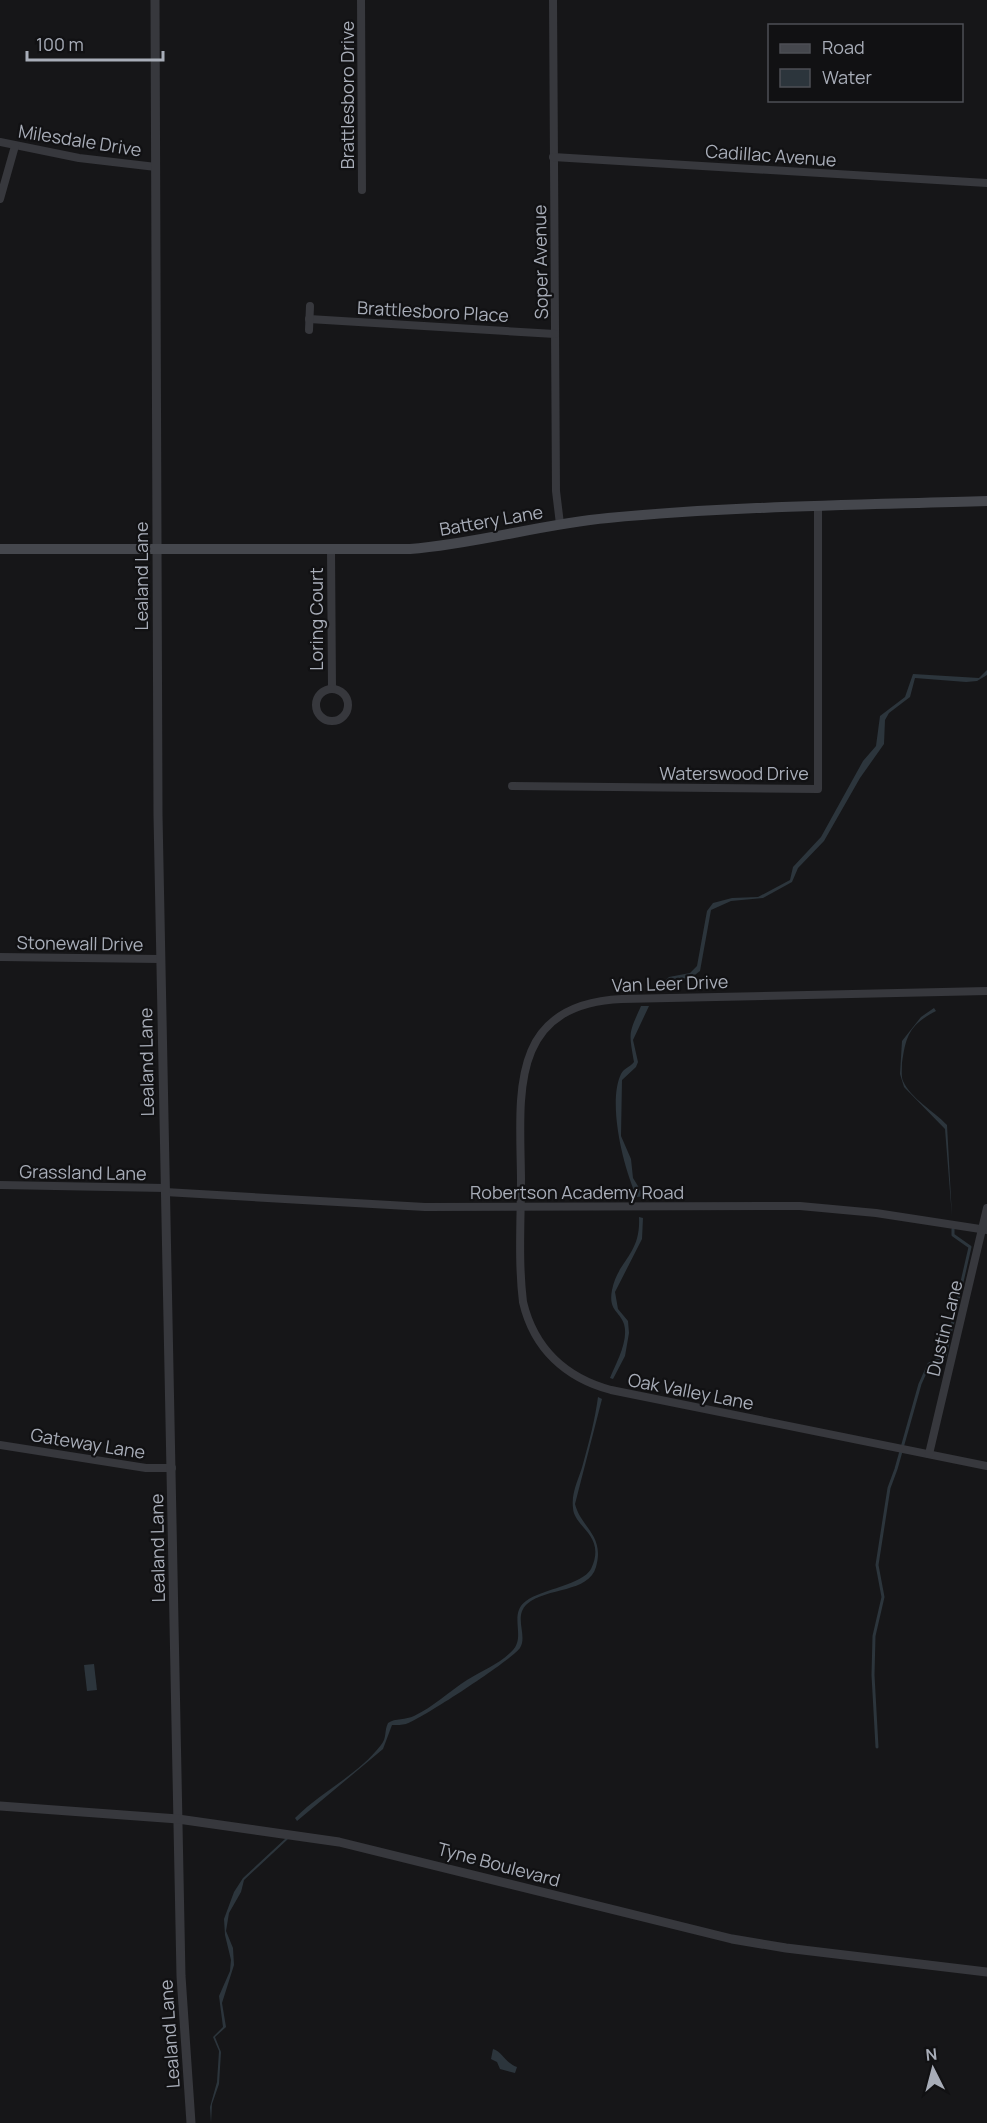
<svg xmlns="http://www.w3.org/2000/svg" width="987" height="2123" font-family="Manrope,sans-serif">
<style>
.water{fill:#2c353c}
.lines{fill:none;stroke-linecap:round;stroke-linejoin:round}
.stream{stroke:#2c353c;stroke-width:3}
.minor{stroke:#37383d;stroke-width:8}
.tertiary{stroke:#37383d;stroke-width:9}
.secondary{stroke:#45474d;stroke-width:10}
.labels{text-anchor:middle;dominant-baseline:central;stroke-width:4.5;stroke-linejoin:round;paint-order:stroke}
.street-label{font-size:18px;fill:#a8adb8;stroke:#111113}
</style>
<rect width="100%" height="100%" fill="#161618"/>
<g class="water">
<path d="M987,665V675L977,681L966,682L915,678L910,697L889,713L885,720L884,744L860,778L824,841L798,868L792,882L763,898L731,901L711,910L700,971L691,978L673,979L663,990H656L669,977L690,973L697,966L707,911L713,903L732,898L758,897L790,880L793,867L821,837L863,761L876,746L880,716L905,697L913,674L979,678L987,670Z"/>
<path d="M641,1006H649L633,1040L638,1062L636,1067L622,1080L621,1136L631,1159L633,1178L644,1196L637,1197C624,1170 607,1103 621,1074C624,1068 630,1067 634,1062C629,1032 628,1035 641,1006Z"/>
<path d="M934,1008L936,1011C909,1025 906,1036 902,1063C902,1069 901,1076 903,1081C911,1099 934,1111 947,1125L952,1217L945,1129L904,1087L900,1074L902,1041L921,1017Z"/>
<path d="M639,1217L643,1218L642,1239L615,1292L618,1309L628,1321L629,1333L625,1356L613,1379L610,1378C616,1363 629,1341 624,1324C620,1311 608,1311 612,1290C618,1260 641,1255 639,1217Z"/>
<path d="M598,1397L602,1399L575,1504C581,1528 605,1535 596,1567C589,1593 547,1587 527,1604C513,1617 528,1635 520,1648C513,1659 420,1720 406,1724C402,1725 397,1725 392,1725L383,1749L297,1821L295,1818C322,1791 358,1775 381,1745C387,1738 384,1731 388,1723C395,1718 406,1720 414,1716C433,1707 450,1691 467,1680C483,1670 500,1664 513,1650C526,1636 508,1614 526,1601C542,1589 582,1585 591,1569C607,1535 574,1528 573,1508C571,1492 579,1479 583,1464C589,1442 595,1420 598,1397Z"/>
<path d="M94,1664L97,1690L87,1691L84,1665Z"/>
<path d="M285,1839H288L244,1880L241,1892L229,1913L226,1931L233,1948L234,1965L222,2003L226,2027L215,2037L221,2052L219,2084L212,2104L211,2123L210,2107L217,2082L219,2051L213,2037L223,2027L219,1996L230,1971L231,1960L225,1935L224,1919L234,1892L243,1878Z"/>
<path d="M493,2049C503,2052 505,2063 517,2067L515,2073L500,2069L497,2062L491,2059Z"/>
</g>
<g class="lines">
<path class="stream" d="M877,1747L873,1675L874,1636L883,1597L877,1565L889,1488L896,1469L920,1384L929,1364L945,1356L970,1247L953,1235V1229"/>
<g class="minor">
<path d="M361,0L362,190"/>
<path d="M553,0L556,491L560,524"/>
<path d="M0,142L79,158L156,167"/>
<path d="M553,157L987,183"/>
<path d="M0,199L15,146"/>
<path d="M309,319L555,334"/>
<path d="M309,330L310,306"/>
<path d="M331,550L332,688"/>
<circle cx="332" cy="705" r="16"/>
<path d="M512,786L818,789V507"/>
<path d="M0,957L160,959"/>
<path d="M987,991L622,999C508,1004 520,1094 521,1178C521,1219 518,1261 523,1302C534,1349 566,1378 611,1390L987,1466"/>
<path d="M0,1185L165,1188"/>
<path d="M165,1192L425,1207L800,1206L876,1213L987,1230"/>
<path d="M0,1445L146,1468H172"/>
<path d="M929,1454L987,1208"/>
</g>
<g class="tertiary">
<path d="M155,0L158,815L181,1976L191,2123"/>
<path d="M0,1806L178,1819L339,1842L732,1939L786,1948L987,1972"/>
</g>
<path class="secondary" d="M0,549H410C477,544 541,524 608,518C734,506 861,505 987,501"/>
</g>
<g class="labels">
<g class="street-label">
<text transform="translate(347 95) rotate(-90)">Brattlesboro Drive</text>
<text transform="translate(80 140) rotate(9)">Milesdale Drive</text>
<text transform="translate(771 155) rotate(4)">Cadillac Avenue</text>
<text transform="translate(540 262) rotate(-91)">Soper Avenue</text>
<text transform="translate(433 311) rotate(3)">Brattlesboro Place</text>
<text transform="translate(491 520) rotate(-10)">Battery Lane</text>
<text transform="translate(141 576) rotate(-90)">Lealand Lane</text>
<text transform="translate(316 619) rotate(-90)">Loring Court</text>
<text x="734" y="773">Waterswood Drive</text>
<text transform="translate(80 943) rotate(1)">Stonewall Drive</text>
<text transform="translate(670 983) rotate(-2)">Van Leer Drive</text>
<text transform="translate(146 1062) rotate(-91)">Lealand Lane</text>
<text transform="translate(83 1172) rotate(1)">Grassland Lane</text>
<text x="577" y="1192">Robertson Academy Road</text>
<text transform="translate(944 1328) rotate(-76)">Dustin Lane</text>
<text transform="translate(691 1391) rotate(11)">Oak Valley Lane</text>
<text transform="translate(88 1443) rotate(9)">Gateway Lane</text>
<text transform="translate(157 1548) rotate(-91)">Lealand Lane</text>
<text transform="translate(499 1864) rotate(15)">Tyne Boulevard</text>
<text transform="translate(169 2034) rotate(-94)">Lealand Lane</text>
</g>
</g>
<rect x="768" y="24" width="195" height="78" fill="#111113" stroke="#4d4f55" stroke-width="1.5"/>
<rect x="780" y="44" width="30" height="9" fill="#45474d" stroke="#4d4f55" stroke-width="1.5"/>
<text x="822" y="54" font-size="18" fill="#a8adb8">Road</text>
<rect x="780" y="69" width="30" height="18" fill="#2c353c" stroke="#4d4f55" stroke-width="1.5"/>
<text x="822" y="84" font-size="18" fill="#a8adb8">Water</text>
<g transform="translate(933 2069) rotate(354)" stroke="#111113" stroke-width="4.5" paint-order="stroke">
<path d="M0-4.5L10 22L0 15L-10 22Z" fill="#a8adb8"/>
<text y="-9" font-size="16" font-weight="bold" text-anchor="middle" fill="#a8adb8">N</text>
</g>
<path d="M27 51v9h136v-9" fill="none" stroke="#a8adb8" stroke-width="3"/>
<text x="36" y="51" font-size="18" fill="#a8adb8" stroke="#111113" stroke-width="4.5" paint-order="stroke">100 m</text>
</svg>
